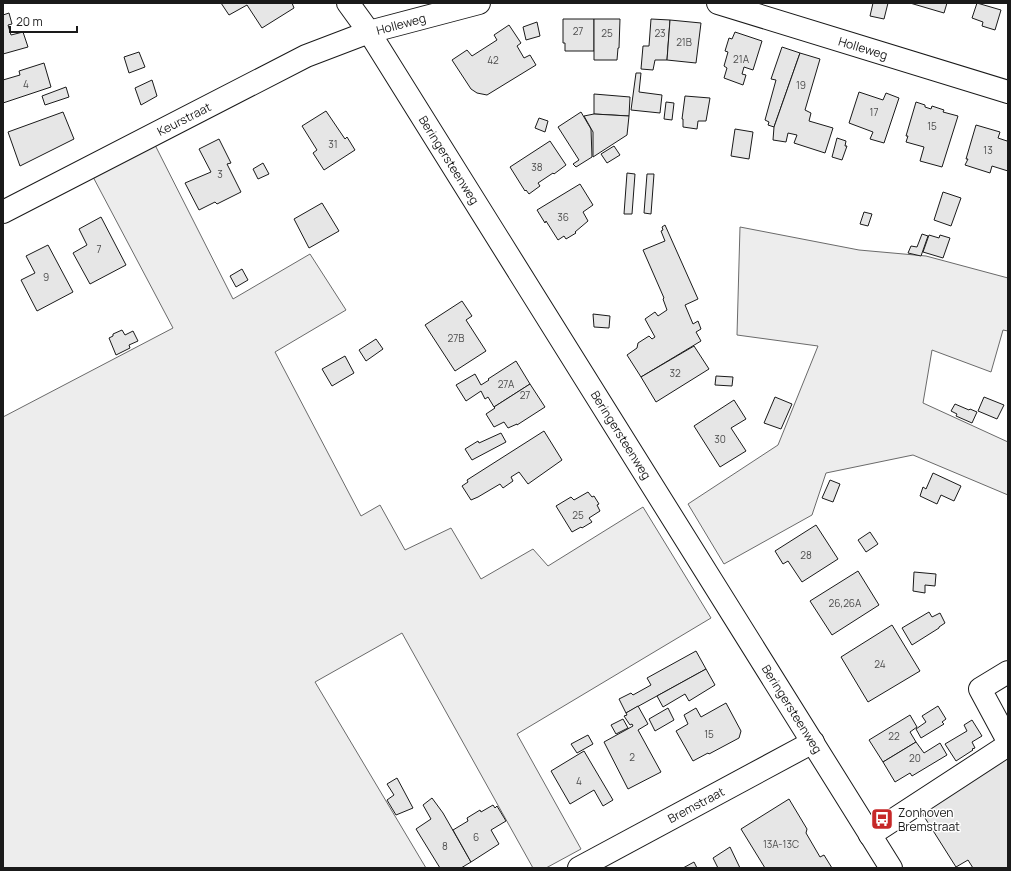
<svg xmlns="http://www.w3.org/2000/svg" width="1011" height="871" font-family="Manrope,sans-serif">
<style>
.green{fill:#ededed;stroke:#6a6a6a}
.building{fill:#e6e6e6;stroke:#1a1a1a}
.lines{fill:none;stroke-linecap:round;stroke-linejoin:round}
.minor-casing{stroke:#1a1a1a;stroke-width:24}
.major-casing{stroke:#1a1a1a;stroke-width:24}
.minor{stroke:#fff;stroke-width:22}
.major{stroke:#fff;stroke-width:22}
.labels{text-anchor:middle;dominant-baseline:central;stroke-width:3;stroke-linejoin:round;paint-order:stroke}
.number-label{font-size:10px;fill:#4d4d4d}
.street-label{font-size:12px;fill:#1a1a1a;stroke:#fff}
.poi-label{font-size:12px;fill:#1a1a1a;stroke:#fff;text-anchor:start}
</style>
<rect width="100%" height="100%" fill="#fff"/>
<g class="green">
<path d="M154,143L233,299L310,254L346,310L275,352L361,516L380,505L405,550L451,528L481,579L533,549L548,566L643,507L711,618L517,734L581,849L546,868H533L402,633L315,682L426,868H3V417L173,328L92,175Z"/>
<path d="M740,227L859,250L926,256L1008,278V331L1003,330L991,372L932,350L923,403L1008,442V495L913,455L826,473L812,515L724,564L688,504L778,445L818,346L737,335Z"/>
</g>
<g class="building">
<path d="M221,3H292L294,8L262,28L247,5L229,15Z"/>
<path d="M873,3H888L884,19L870,16Z"/>
<path d="M910,3H947L944,13Z"/>
<path d="M977,3L1001,10L995,30L982,26L983,22L972,18Z"/>
<path d="M9,13L12,24L8,25L11,35L23,32L28,47L3,54V15Z"/>
<path d="M563,19H594V51H565V43H563Z"/>
<path d="M594,19H620L619,48H618L617,60H594Z"/>
<path d="M651,19L670,20L667,60H655L653,70L641,69L643,46H649Z"/>
<path d="M670,20L701,23L696,63L667,60Z"/>
<path d="M537,22L540,36L526,40L523,27Z"/>
<path d="M509,25L521,43L517,46L524,58L530,55L536,65L487,95L477,93L471,89L452,60L467,50L472,56L497,40L494,35Z"/>
<path d="M735,32L762,41L753,70L744,67L742,74L746,75L743,85L724,78L727,68L724,66L728,52L725,51L729,38L732,39Z"/>
<path d="M782,47L800,53L774,127L768,125L769,122L765,120L776,80L771,79Z"/>
<path d="M139,52L145,67L129,73L124,57Z"/>
<path d="M800,53L820,59L805,110L811,113L809,121L833,128L825,153L794,143L797,135L788,133L786,142L773,140L774,127Z"/>
<path d="M44,63L51,87L3,103V80L20,75L19,71Z"/>
<path d="M636,73H641L639,92L662,95L660,113L631,110Z"/>
<path d="M152,80L157,96L141,105L135,88Z"/>
<path d="M66,87L69,97L45,105L42,96Z"/>
<path d="M859,92L883,100L886,93L899,98L884,143L870,139L873,132L849,123Z"/>
<path d="M594,94L630,97L629,116L594,114Z"/>
<path d="M685,96L710,98L706,121H698L697,129L683,127V119H682Z"/>
<path d="M666,102L674,103L672,120L664,119Z"/>
<path d="M916,102L925,105V107L931,109L932,106L944,110L943,112L958,116L942,167L920,161L924,147L906,142L908,136H906Z"/>
<path d="M326,111L345,139L347,137L355,150L324,170L313,153L317,150L302,126Z"/>
<path d="M63,112L74,139L20,166L8,132Z"/>
<path d="M581,112L591,129L592,157L576,167L573,164L579,160L558,127Z"/>
<path d="M594,114L629,116L627,135L593,157V132L584,116Z"/>
<path d="M539,118L548,121L545,132L535,128Z"/>
<path d="M976,125L1000,132L998,138L1007,141L1008,139V171L992,166L990,173L965,165L968,159H966Z"/>
<path d="M735,129L753,132L749,159L731,156Z"/>
<path d="M837,138L846,141L845,146H847L842,160L832,157Z"/>
<path d="M219,139L231,163L227,164L241,192L217,204L215,202L199,210L185,183L211,172L199,149Z"/>
<path d="M550,141L566,165L554,174L553,173L538,183L540,186L529,194L526,190L525,191L510,167Z"/>
<path d="M614,146L620,155L607,163L601,154Z"/>
<path d="M263,163L269,174L258,179L253,169Z"/>
<path d="M627,173L635,174L632,214H624Z"/>
<path d="M647,174H654L651,214L644,213Z"/>
<path d="M580,184L593,205L583,212L588,221L575,232L576,233L566,239L564,236L558,240L546,221L545,223L537,210Z"/>
<path d="M943,192L961,198L951,226L934,220Z"/>
<path d="M322,203L339,231L309,248L294,219Z"/>
<path d="M864,212L872,214L868,226L860,224Z"/>
<path d="M101,217L126,265L90,284L73,253L87,245L79,229Z"/>
<path d="M665,225L698,299L685,305L693,324L698,321L701,329L696,332L701,341L641,377L627,355L637,348L638,343L649,336L652,339L655,337L645,319L655,312L658,316L667,310L663,299L664,298L643,250L665,241L661,231L663,230L662,227Z"/>
<path d="M922,234L928,236L921,256L908,253L911,246L917,247Z"/>
<path d="M929,235L939,238L940,235L950,238L943,258L923,252Z"/>
<path d="M48,245L73,292L37,311L21,280L35,273L26,256Z"/>
<path d="M242,269L248,280L236,287L230,276Z"/>
<path d="M462,301L472,316L466,320L486,351L455,371L425,325Z"/>
<path d="M593,314L610,316L609,328L594,327Z"/>
<path d="M122,330L125,335L133,331L138,341L129,345L130,348L116,355L109,338L113,336V334Z"/>
<path d="M376,339L383,349L366,361L359,350Z"/>
<path d="M694,346L709,369L656,402L641,377Z"/>
<path d="M345,356L354,373L332,386L322,369Z"/>
<path d="M516,361L530,384L494,407L488,397L485,399L481,391L466,401L456,385L475,374L481,385L489,380L488,379Z"/>
<path d="M716,376L733,377L732,386L715,385Z"/>
<path d="M530,384L545,407L517,425V424L508,428L504,422L494,427L486,414L495,408L494,407Z"/>
<path d="M775,397L792,404L781,429L764,423Z"/>
<path d="M984,397L1004,405L997,419L978,411Z"/>
<path d="M734,400L746,419L731,428L746,451L720,467L694,426Z"/>
<path d="M955,404L969,410L970,409L977,412L972,423L956,416L957,414L951,411Z"/>
<path d="M544,431L562,460L528,484L519,472L511,477L513,481L503,488L500,484L478,497L471,500L462,486L468,482L467,480Z"/>
<path d="M501,433L506,442L472,460L465,449L478,441L479,443Z"/>
<path d="M933,473L961,486L954,501L941,495L937,504L920,496L923,487L926,489Z"/>
<path d="M830,480L840,484L833,502L822,498Z"/>
<path d="M588,492L592,497L594,496L599,504L597,505L600,511L589,518L592,522L582,528L581,527L572,532L556,506L571,497L574,500Z"/>
<path d="M816,525L838,559L802,582L788,561L783,564L775,551Z"/>
<path d="M870,532L878,544L866,552L858,540Z"/>
<path d="M858,571L879,605L832,635L810,601Z"/>
<path d="M914,572L936,574L935,586L925,585V593L913,591Z"/>
<path d="M929,612L932,617L940,613L945,623L939,627V628L912,645L902,628Z"/>
<path d="M892,625L920,671L868,702L841,657Z"/>
<path d="M696,651L706,669L626,713L619,699L631,693L633,695L651,685L647,678Z"/>
<path d="M706,669L715,685L689,701L685,694L663,707L657,696Z"/>
<path d="M726,703L741,731L739,738L709,754L708,753L693,761L676,731L688,724L684,715L696,708L701,717Z"/>
<path d="M638,706L648,724L638,730L661,772L628,789L604,742L633,726L632,724L630,725L624,716L627,715L626,713Z"/>
<path d="M938,706L946,719L942,722L944,724L921,738L916,729L926,722L922,716Z"/>
<path d="M668,708L674,720L655,731L649,719Z"/>
<path d="M910,715L917,727L910,732L916,742L883,762L869,740Z"/>
<path d="M623,719L628,728L616,734L611,725Z"/>
<path d="M972,720L982,736L972,742L975,748L972,749L973,750L956,761L945,744L967,731L964,725Z"/>
<path d="M588,735L593,744L577,753L571,744Z"/>
<path d="M916,742L924,753L940,743L947,755L912,776L910,773L895,782L883,762Z"/>
<path d="M584,751L613,800L603,806L594,790L570,804L551,771Z"/>
<path d="M1008,757V868H973L968,860L956,867L920,810Z"/>
<path d="M397,778L413,808L396,815L387,800L394,795L387,784Z"/>
<path d="M432,798L443,813L471,862L461,868H440L416,829L431,819L423,805Z"/>
<path d="M789,799L807,829L806,833L820,857L824,855L832,868H765L741,829Z"/>
<path d="M493,805L495,808L497,806L506,821L491,830L499,844L471,862L453,830L468,821L467,818L480,810L481,812Z"/>
<path d="M730,847L740,868H718L713,858Z"/>
<path d="M694,862L697,868H683Z"/>
</g>
<g class="lines">
<g class="minor-casing">
<g id="minor">
<path d="M718,3L1008,92"/>
<path d="M3,212L306,56L369,32L479,3"/>
<path d="M1008,672L980,689L1008,741"/>
<path d="M870,835L1008,745"/>
<path d="M579,868L813,742"/>
</g>
</g>
<g class="major-casing">
<path id="major" d="M348,3L369,32L891,868"/>
</g>
<use href="#minor" class="minor"/>
<use href="#major" class="major"/>
</g>
<defs>
<g id="bus-square" transform="scale(1.15)"><rect x="-9" y="-9" width="18" height="18" rx="4" fill="#c62828" stroke="#fff"/><path d="M-5-6H5V4H4V6H2V4H-2V6H-4V4H-5ZM-3.5-4V0h7V-4ZM-3.5 1.2v1.5H-2V1.2ZM2 1.2v1.5H3.5V1.2Z" fill="#fff"/></g>
</defs>
<g fill-rule="evenodd">
<use href="#bus-square" x="882" y="819"/>
</g>
<g class="labels">
<g class="number-label">
<text x="578" y="31">27</text>
<text x="607" y="33">25</text>
<text x="660" y="33">23</text>
<text x="684" y="42">21B</text>
<text x="741" y="59">21A</text>
<text x="493" y="60">42</text>
<text x="26" y="84">4</text>
<text x="801" y="85">19</text>
<text x="874" y="112">17</text>
<text x="932" y="126">15</text>
<text x="333" y="144">31</text>
<text x="988" y="150">13</text>
<text x="537" y="167">38</text>
<text x="220" y="174">3</text>
<text x="563" y="217">36</text>
<text x="99" y="249">7</text>
<text x="46" y="277">9</text>
<text x="456" y="338">27B</text>
<text x="675" y="373">32</text>
<text x="506" y="384">27A</text>
<text x="525" y="395">27</text>
<text x="720" y="439">30</text>
<text x="578" y="515">25</text>
<text x="806" y="555">28</text>
<text x="845" y="603">26,26A</text>
<text x="880" y="664">24</text>
<text x="709" y="734">15</text>
<text x="894" y="736">22</text>
<text x="632" y="757">2</text>
<text x="915" y="758">20</text>
<text x="579" y="781">4</text>
<text x="476" y="837">6</text>
<text x="781" y="844">13A-13C</text>
<text x="445" y="846">8</text>
</g>
<g class="street-label">
<text transform="translate(401 24) rotate(-15)">Holleweg</text>
<text transform="translate(863 48) rotate(17)">Holleweg</text>
<text transform="translate(184 119) rotate(-27)">Keurstraat</text>
<text transform="translate(449 160) rotate(58)">Beringersteenweg</text>
<text transform="translate(621 435) rotate(58)">Beringersteenweg</text>
<text transform="translate(792 709) rotate(58)">Beringersteenweg</text>
<text transform="translate(696 805) rotate(-28)">Bremstraat</text>
</g>
<g class="poi-label">
<text x="898" y="812">Zonhoven<tspan x="898" dy="14">Bremstraat</tspan></text>
</g>
</g>
<rect width="1011" height="871" fill="none" stroke="#1a1a1a" stroke-width="8"/>
<path d="M10 26v6h67v-6" fill="none" stroke="#1a1a1a" stroke-width="2"/>
<text x="16" y="26" font-size="12" fill="#1a1a1a" stroke="#ffffff" stroke-width="3" paint-order="stroke">20 m</text>
</svg>
